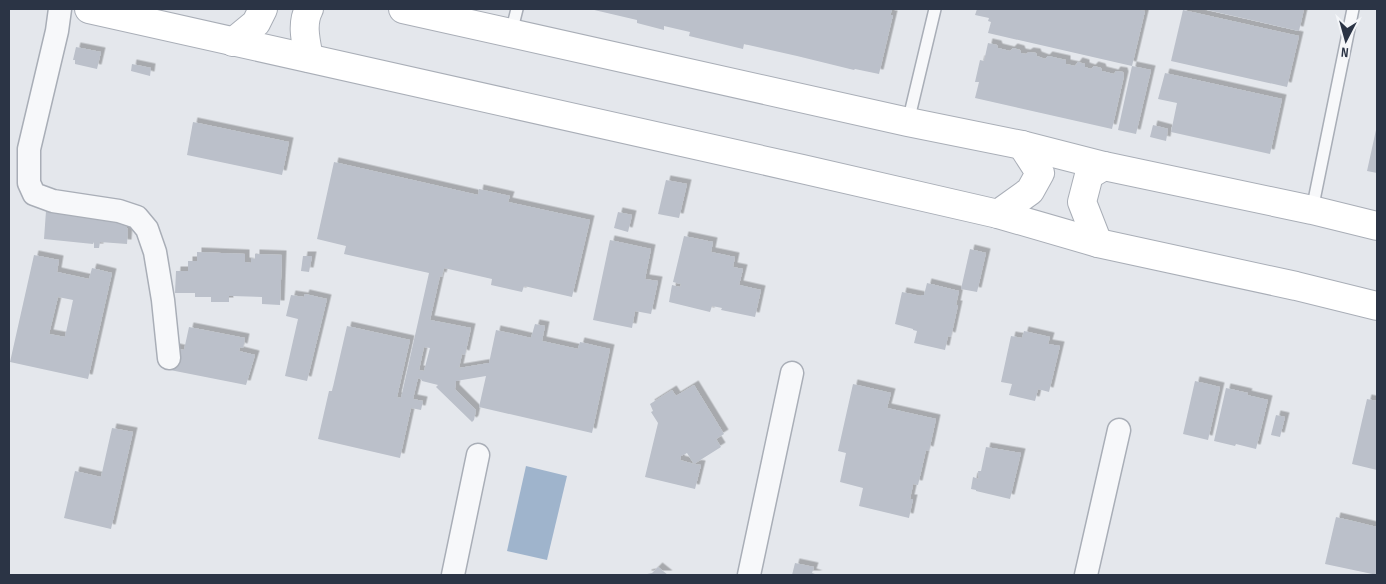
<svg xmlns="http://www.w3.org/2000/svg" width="1386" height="584" font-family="'Sofia Sans Condensed',sans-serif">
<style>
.water{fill:#9fb4cc}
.building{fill:#bbc0ca;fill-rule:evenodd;filter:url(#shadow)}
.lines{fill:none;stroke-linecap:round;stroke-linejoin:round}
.service-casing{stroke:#a9aeb7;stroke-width:14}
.minor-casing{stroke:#a9aeb7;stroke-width:25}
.secondary-casing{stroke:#a9aeb7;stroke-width:30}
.service{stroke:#f7f8fa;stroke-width:11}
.minor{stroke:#f7f8fa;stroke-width:22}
.secondary{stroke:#fff;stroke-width:28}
</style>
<defs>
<filter id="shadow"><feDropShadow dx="4.5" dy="-4.5" stdDeviation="0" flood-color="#0004"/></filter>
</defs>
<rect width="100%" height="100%" fill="#e4e7ec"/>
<path class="water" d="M526,466L567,476L547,560L507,551Z"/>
<g class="building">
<path d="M590,9H886L892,10L890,15H893L879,74L855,69L854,70L797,56L744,44L743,49L689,36L690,32L664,26V30L637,23V20Z"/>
<path d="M977,9H1135L1145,11L1132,66L1151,70L1136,134L1118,130L1132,66L988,33L991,22L988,21L989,18L975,15Z"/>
<path d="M1203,9H1304L1299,31Z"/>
<path d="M1183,10L1299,36L1287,87L1171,61Z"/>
<path d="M988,43L997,45L998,48L1010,51L1013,48L1020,50L1021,53L1026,54L1029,52L1036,53L1037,56L1045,59L1048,56L1066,60V64L1075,66L1078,62L1085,64V67L1091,69L1094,66L1101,68L1102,71L1114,74L1116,71L1123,72L1124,76L1112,129L975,98L979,82H975L980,60L984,61Z"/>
<path d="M76,47L101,52L97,69L75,64V60H73Z"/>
<path d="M132,64L151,68L150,76L131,71Z"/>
<path d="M1165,73L1282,99L1270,154L1171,132L1177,103L1158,99Z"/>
<path d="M193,122L289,142L282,175L187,155Z"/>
<path d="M1153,125L1168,129L1166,141L1150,137Z"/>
<path d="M1376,130H1377V173L1367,171Z"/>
<path d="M334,162L478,195L479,189L510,196L508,202L590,220L572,297L524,286L522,292L491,285L492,279L444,268L442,277L440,276L430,320L471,328L465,355L462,354L459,368L489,363L496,330L531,338L535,324L545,326L542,341L578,349L580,342L610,349L592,433L479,407L486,376L456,381L455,389L476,410L474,420L472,422L436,387L438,385L422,381V380L418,378L413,399L423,401L421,410L411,408L400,458L318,439L329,391H332L347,326L410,340L397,397L401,398L429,273L344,254L346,246L317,239ZM424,347L430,348L424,371L419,370Z"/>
<path d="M666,180L687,184L679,218L658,214Z"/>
<path d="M46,211L122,217L128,230L127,244L100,242L99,248H94V242L93,244L44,239Z"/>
<path d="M618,212L632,215L628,232L614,228Z"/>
<path d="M684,236L713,242L711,252L735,257L733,267L743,269L739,285L761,290L755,317L721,310L722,308L712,306L710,312L669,302L672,285L680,287L681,284L673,282Z"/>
<path d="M610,240L651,249L645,279L658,281L651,314L635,311L632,328L593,320Z"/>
<path d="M970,249L986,253L977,292L961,289Z"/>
<path d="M197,252L245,254V262L251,263V258L255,259V254L282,255L280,305L262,304V297L232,296H229V302H211V297H195V293H175L176,271H188V261H197Z"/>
<path d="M34,255L59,260L57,272L89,279L92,268L112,273L88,379L10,362ZM58,297L73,300L65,337L49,334Z"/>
<path d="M303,256H312L309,272L301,271Z"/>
<path d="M927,283L959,291L956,305H958L951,337L948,336L945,350L914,343L917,331L913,330V329L895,324L902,292L921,296V295H924Z"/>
<path d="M305,294L327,299L307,381L285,376L298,319L286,316L291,295L304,297Z"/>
<path d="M189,327L245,338L243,348L240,347L239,351L255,355L246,385L170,370L175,348L184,350Z"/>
<path d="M1024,331L1050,337L1048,344L1060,346L1049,392L1038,389L1035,401L1009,395L1012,384L1001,382L1011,336L1022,338Z"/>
<path d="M1195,381L1220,387L1208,440L1183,434Z"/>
<path d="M853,384L891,393L887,408L936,419L929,451L926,450L918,485L913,484V485L910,499H913L909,518L859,506L863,488L840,482L846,453L838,451Z"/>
<path d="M694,385L724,434L716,439L721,447L694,464L701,465L695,489L645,477L658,423L651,412L653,411L650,404L672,390L676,396ZM687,453L694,464L680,460L681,456Z"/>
<path d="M1226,388L1248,393L1247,395L1268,400L1256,449L1236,444L1235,446L1214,441Z"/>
<path d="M1367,399L1377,401V470L1352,464Z"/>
<path d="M1276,415L1285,417L1280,437L1271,435Z"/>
<path d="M112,428L133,432L111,529L64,518L75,471L101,477Z"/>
<path d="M986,447L1021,453L1010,499L976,491V490L971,489L973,477L979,479L978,471H981Z"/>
<path d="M1336,517L1377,527V575L1325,564Z"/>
<path d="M795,563L814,567L812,573L818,575H792Z"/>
<path d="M658,567L668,575H647V574L652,573Z"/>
</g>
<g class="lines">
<g class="service-casing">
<g id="service">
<path d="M511,33L517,9"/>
<path d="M908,122L935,9"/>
<path d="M1312,210L1353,9"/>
</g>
</g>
<g class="minor-casing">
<g id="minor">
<path d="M60,9L57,31L29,149V183L34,194L53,201L119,211L137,217L147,229L155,252L163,300L169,358"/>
<path d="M453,575L478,455"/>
<path d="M749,575L792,373"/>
<path d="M1086,575L1119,430"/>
</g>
</g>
<g class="secondary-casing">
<g id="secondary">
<path d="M89,9L802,169L998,214L1098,243L1296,286L1377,306"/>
<path d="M403,9L908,122L1022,145L1104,166L1312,210L1377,226"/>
<path d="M233,42L256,23L263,9"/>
<path d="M309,58C306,42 301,24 309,9"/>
<path d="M998,214L1030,191L1040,173L1022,145"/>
<path d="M1098,243L1082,202L1089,175L1104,166"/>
</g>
</g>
<use href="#service" class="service"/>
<use href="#minor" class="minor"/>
<use href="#secondary" class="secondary"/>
</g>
<rect width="1386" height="584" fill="none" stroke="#2b3445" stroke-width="20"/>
<g transform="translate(1346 40) rotate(186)" stroke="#f4f6f9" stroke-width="4" paint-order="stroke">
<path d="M0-4L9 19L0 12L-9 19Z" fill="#2b3445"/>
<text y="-8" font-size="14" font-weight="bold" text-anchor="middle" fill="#2b3445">N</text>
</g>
</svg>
